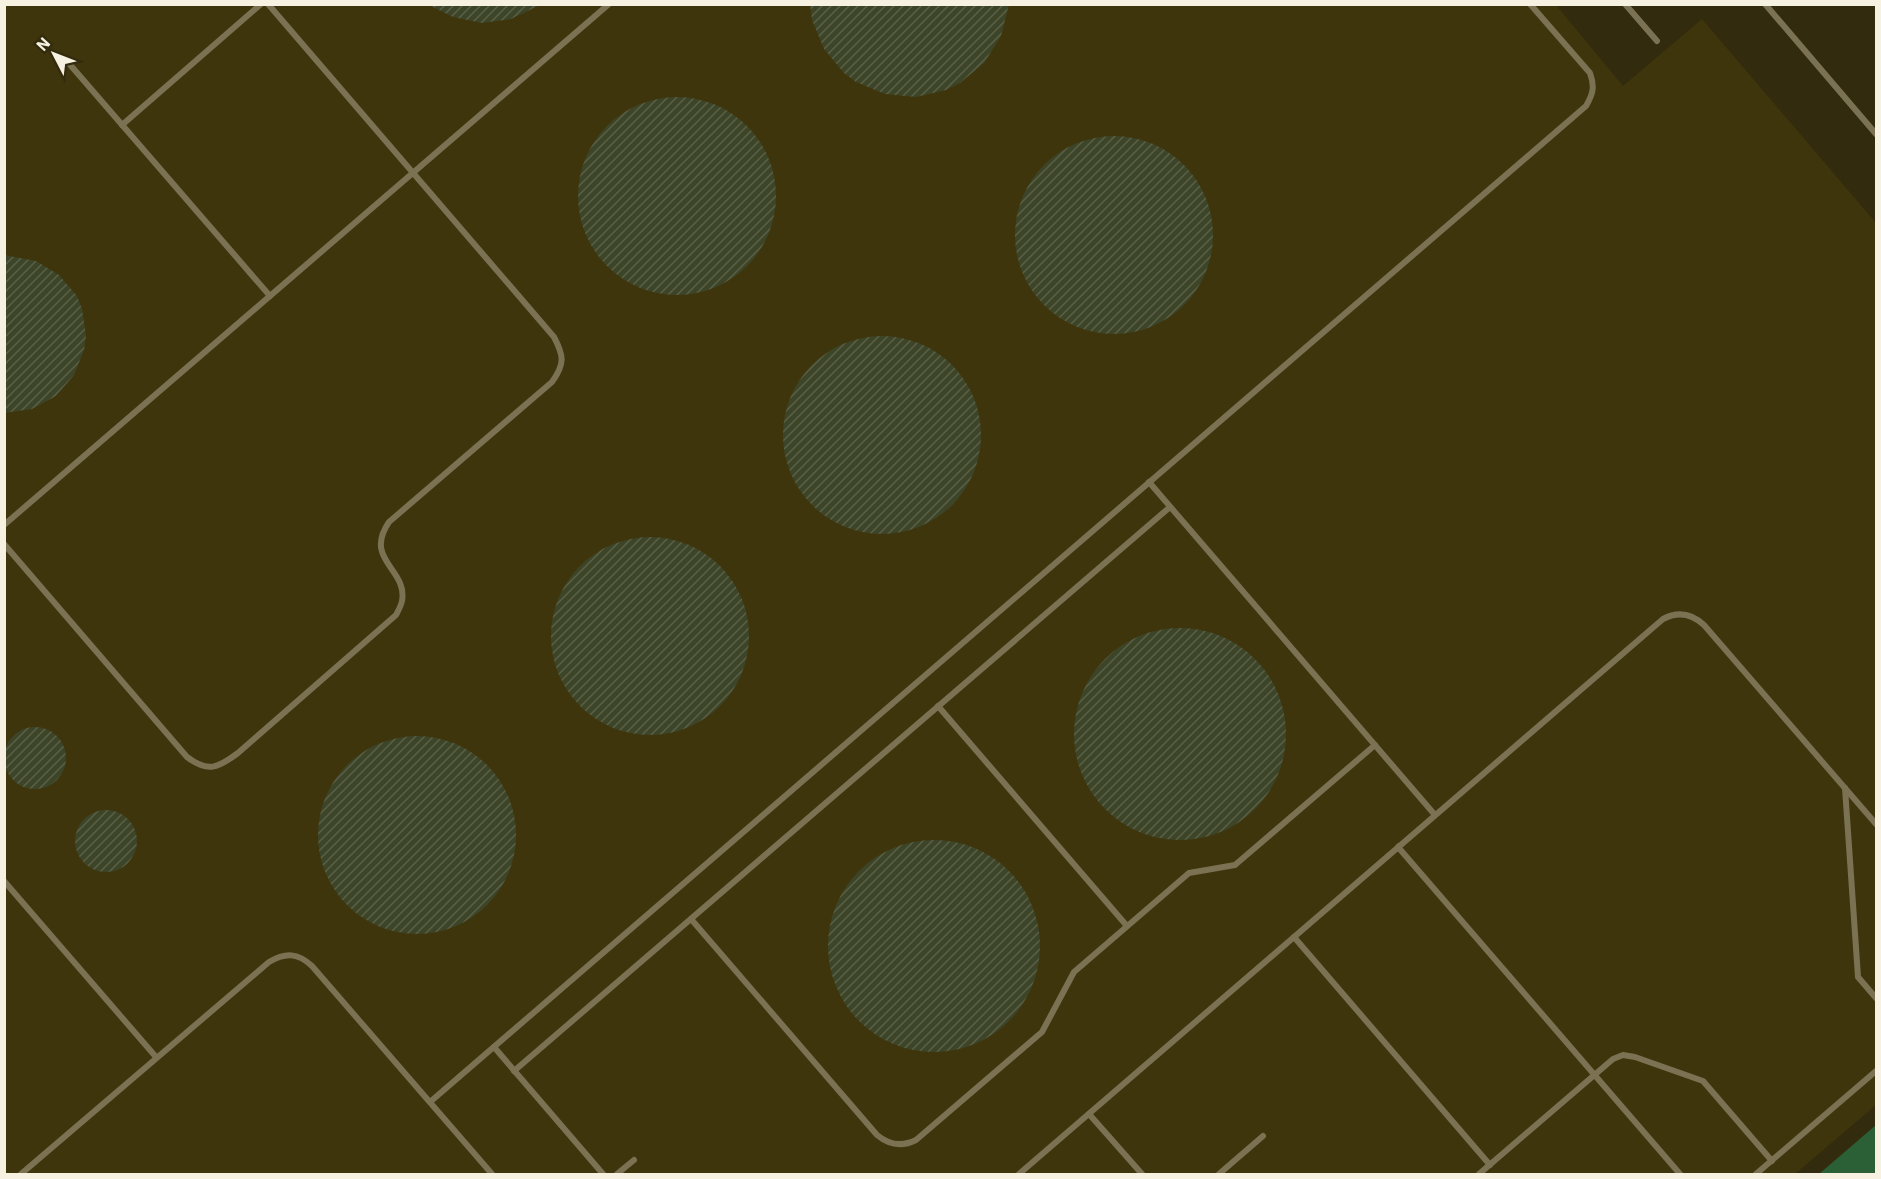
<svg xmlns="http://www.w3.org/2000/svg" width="1881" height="1179" font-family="'IBM Plex Sans',sans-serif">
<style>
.built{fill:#3e350c}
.water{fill:#2b5f36}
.building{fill:url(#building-hatch)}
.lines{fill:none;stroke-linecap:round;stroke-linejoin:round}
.service{stroke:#7a7252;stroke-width:6}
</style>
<defs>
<pattern id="building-hatch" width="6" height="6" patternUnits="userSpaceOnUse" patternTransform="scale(1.5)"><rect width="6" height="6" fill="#3d4528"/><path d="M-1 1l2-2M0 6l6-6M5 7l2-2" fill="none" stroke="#5a6047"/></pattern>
</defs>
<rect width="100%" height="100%" fill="#332b0d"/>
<path class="built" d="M5,5H1556L1623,86L1702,19L1876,223V1105L1795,1174H5Z"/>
<path class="water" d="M1876,1125V1174H1819Z"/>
<g class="building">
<path d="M427,4H542L511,19L482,23L453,17Z"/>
<path d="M810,4H1009L1001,36L984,63L960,83L946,90L916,97L885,94L856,82L844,73L824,49L812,20Z"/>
<circle cx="677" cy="196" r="99"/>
<circle cx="1114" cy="235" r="99"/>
<path d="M4,255L36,261L59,275L77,296L82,309L86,336L84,350L74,375L56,396L32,409L4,413Z"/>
<circle cx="882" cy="435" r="99"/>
<circle cx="650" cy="636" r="99"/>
<circle cx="1180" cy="734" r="106"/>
<circle cx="35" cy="758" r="31"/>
<circle cx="417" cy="835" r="99"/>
<circle cx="106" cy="841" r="31"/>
<circle cx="934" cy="946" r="106"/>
</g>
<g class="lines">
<g class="service">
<path d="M1625,4L1657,41"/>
<path d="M1765,4L1876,134"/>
<path d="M66,60L270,296"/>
<path d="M122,125L261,4"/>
<path d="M1149,482L1435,815L1434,816"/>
<path d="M4,525L609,4"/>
<path d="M4,544L187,757C208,773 218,768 238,753L396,615C398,611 401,606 402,601C408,569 363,560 389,522L552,382C565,364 564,356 554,337L268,4"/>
<path d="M938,706L1127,926"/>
<path d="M1845,788L1858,977L1876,998"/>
<path d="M1399,846L1398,847L1680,1174"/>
<path d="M4,881L156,1057"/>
<path d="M691,919L877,1135C889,1145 902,1147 916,1140L1042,1032L1074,972L1189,873L1235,865L1375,745"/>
<path d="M1294,937L1490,1165"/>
<path d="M494,1047L603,1174"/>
<path d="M514,1071L1170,507"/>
<path d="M430,1102L1586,106C1593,94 1595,87 1590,73L1530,4"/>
<path d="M1089,1114L1142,1174"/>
<path d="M21,1174L269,962C286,952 298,953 312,966L492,1174"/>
<path d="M617,1174L634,1160"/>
<path d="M1019,1174L1663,619C1678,611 1691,613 1704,625L1876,824"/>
<path d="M1219,1174L1263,1136"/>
<path d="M1479,1174L1613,1059L1623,1055L1635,1057L1703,1081L1772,1161"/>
<path d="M1756,1174L1876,1071"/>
</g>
</g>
<rect width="1881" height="1179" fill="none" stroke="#f6f1e0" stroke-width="12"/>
<g transform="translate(54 54) rotate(312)" stroke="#332b0d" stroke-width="4.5" paint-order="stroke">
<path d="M0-4.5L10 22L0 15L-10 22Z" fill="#f6f1e0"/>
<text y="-9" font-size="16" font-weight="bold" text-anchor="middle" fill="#f6f1e0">N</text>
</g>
</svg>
